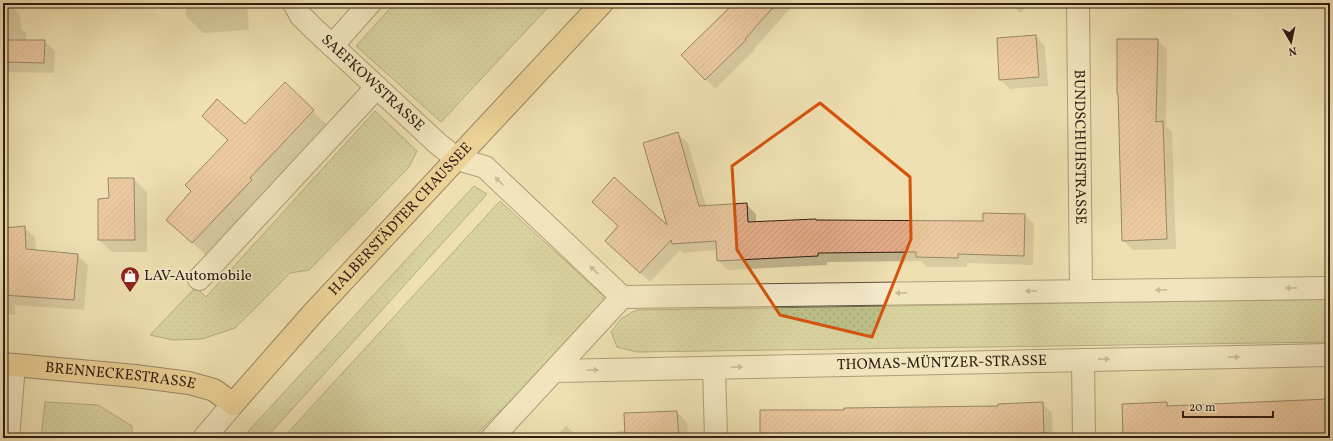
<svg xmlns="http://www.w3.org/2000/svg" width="1333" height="441" font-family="Vollkorn,serif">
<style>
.grass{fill:url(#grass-dots);stroke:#766e4e}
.shadow{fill:#0003}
.building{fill:url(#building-hatch);stroke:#301c12}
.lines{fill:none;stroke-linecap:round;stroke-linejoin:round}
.minor-casing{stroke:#604d3a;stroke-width:24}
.major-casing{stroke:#301c12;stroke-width:24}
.minor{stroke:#f5ebcc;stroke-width:22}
.major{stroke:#e8c078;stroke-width:22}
.oneway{fill:#9c8e78}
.marked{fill:none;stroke:#d6530d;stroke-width:3;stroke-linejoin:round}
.labels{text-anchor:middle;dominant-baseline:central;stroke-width:3;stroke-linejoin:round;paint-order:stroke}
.street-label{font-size:15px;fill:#301c12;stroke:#f5ebcc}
.poi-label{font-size:15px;fill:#301c12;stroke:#f5ebcc;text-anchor:start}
</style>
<defs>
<pattern id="grass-dots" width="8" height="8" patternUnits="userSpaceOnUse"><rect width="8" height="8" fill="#bcc189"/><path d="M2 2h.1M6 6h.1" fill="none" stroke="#a2a575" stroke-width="1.8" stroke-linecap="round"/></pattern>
<pattern id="building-hatch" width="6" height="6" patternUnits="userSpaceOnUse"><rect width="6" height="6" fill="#e8af8c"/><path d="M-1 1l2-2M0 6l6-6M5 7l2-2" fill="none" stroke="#c79678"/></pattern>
</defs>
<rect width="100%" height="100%" fill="#efe0b1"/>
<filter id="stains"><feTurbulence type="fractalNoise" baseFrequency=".005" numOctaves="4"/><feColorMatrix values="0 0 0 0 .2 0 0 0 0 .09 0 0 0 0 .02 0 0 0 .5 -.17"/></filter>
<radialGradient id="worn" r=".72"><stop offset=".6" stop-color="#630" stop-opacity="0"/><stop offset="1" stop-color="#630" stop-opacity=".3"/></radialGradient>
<g class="grass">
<path d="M395,3H552L441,122L356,46Z"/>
<path d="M375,111L417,151L409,167L309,270L290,273L235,328L202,339L173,340L150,335L196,287L206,297Z"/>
<path d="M474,186L487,194L266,438H242Z"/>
<path d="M500,201L610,302L473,438H283Z"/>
<path d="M1330,299V342L637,352L617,347L611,332L621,319L636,310Z"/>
<path d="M45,402L98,405L132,426V438H41Z"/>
</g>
<g class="shadow">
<path d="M186,3H247L249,30L203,33L186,16Z"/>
<path d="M736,3H795L754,49L755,50L715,89L682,55Z"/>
<path d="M1009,3H1029L1021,13Z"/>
<path d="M3,5H9L20,15L21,28L26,33V41H44L55,51L54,73L3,72Z"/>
<path d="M1036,36L1045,46L1048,86L1010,89L1000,79Z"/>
<path d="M1157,40L1167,50L1166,126L1172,132L1176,249L1133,250L1123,240Z"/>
<path d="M285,84L327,125L263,192L265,194L207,256L167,220L192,191L229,141L203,116L245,126Z"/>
<path d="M3,129L4,130L6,154L3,155Z"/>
<path d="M678,134L688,143L706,206L746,204L756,214V223L817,221L984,222L1024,215L1034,224L1033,265L967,263V267H927L921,261L827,262V265L728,270L718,260V250L683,253L680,250L650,282L616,250L669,228Z"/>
<path d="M134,179L147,192V252H112L99,240L110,199Z"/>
<path d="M24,227L35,238L36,251L77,255L88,265L84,310L15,305V315L3,314V229Z"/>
<path d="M1328,400L1330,402V438H1124L1167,403L1170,407Z"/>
<path d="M1042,403L1052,413L1053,438H761L845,411L999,406Z"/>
<path d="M677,412L687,422L688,438H618V431H626Z"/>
<path d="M566,426L580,438H555Z"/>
</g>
<g class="building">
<path d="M734,3H777L745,39L746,40L705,80L681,55Z"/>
<path d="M1036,35L1039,77L999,80L997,38Z"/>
<path d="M1117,39H1158L1156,122L1163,121L1167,239L1122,241L1118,94H1117Z"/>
<path d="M5,40H45L44,63L5,62Z"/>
<path d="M285,82L314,110L250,178L252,180L192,243L166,220L191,191L185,185L228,140L202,116L217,99L245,124Z"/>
<path d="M678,132L699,206L747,203L748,222L816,219V220L983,221V213L1025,214L1024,256L958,254V258L916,257V252L818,253V256L717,261L716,241L672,244L671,240L640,273L605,241L618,226L592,202L614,177L667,225L643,143Z"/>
<path d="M108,178H134L135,240H98V199L109,198Z"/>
<path d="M25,226L26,249L78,254L74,300L3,295V228Z"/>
<path d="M1328,399L1330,438H1123L1122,404L1167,402V406Z"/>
<path d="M1043,402L1044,438H760V410H844V408L998,406V404Z"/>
<path d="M677,411L679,438H625L624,413Z"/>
</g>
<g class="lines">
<g class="minor-casing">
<g id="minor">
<path id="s1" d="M294,3L301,16L311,26L437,143L457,159L485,167L622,297"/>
<path id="s2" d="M1078,3L1081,291"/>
<path d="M332,46L370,3"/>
<path d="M199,279L377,87"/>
<path d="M622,297L1330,288"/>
<path d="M1083,360L1084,438"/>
<path d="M714,368L716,438"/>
<path id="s3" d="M554,371L1330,355"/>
<path d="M8,438L14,365"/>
<path d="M204,438L233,404"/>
<path d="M492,438L622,297"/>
</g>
</g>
<g class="major-casing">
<g id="major">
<path id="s4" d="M3,364L135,376L189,383L214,390L233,404L314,312L602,3"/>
</g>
</g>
<use href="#minor" class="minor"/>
<use href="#major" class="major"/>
</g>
<defs><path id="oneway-solid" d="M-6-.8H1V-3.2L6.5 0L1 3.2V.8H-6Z"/></defs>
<g class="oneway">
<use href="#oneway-solid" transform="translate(499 181) rotate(-136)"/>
<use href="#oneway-solid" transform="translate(594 270) rotate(-137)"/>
<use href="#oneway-solid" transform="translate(1291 288) rotate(179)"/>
<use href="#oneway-solid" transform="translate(1161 290) rotate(179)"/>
<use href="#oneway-solid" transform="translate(1031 291) rotate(179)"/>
<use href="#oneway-solid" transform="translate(901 293) rotate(179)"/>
<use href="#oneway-solid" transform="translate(1234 357) rotate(-1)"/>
<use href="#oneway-solid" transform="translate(1104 359) rotate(-1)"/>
<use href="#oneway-solid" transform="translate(737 367) rotate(-1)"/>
<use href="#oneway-solid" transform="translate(593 370) rotate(-1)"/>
</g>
<path d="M0 0H1333V441H0ZM820,103L910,177L911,239L872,337L780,315L737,250L732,166Z" fill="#efe0b1" fill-opacity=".55" fill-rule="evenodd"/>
<path class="marked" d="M820,103L910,177L911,239L872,337L780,315L737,250L732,166Z"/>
<defs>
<g id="shop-pin" transform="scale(1)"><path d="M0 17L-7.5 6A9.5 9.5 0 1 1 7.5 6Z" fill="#8f2418" stroke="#f5ebcc"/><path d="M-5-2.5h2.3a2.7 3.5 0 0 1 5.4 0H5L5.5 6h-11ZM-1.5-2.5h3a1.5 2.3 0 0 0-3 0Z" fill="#fff"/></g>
</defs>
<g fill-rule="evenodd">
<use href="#shop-pin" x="130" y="276"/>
</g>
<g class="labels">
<g class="street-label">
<text stroke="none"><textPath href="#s1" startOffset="113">SAEFKOWSTRASSE</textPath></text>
<text stroke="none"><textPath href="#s2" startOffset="144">BUNDSCHUHSTRASSE</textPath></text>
<text stroke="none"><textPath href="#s4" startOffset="486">HALBERSTÄDTER CHAUSSEE</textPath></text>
<text stroke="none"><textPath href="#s3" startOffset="388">THOMAS-MÜNTZER-STRASSE</textPath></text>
<text stroke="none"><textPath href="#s4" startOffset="118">BRENNECKESTRASSE</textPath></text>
</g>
<g class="poi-label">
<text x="144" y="276">LAV-Automobile</text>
</g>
</g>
<rect width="1333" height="441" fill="none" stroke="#efe0b1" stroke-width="16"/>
<rect x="4" y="4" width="1325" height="433" fill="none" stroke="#301c12" stroke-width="2"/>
<rect x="8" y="8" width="1317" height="425" fill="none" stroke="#301c12"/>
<g transform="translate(1291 42) rotate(171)" stroke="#f5ebcc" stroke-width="3" paint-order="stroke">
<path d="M0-3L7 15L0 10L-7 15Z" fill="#301c12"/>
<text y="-6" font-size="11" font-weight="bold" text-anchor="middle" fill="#301c12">N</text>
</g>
<path d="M1183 411v6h90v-6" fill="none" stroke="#301c12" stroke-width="2"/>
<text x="1189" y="411" font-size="12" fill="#301c12" stroke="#f5ebcc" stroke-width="3" paint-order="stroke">20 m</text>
<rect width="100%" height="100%" filter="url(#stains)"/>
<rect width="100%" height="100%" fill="url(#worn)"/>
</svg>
